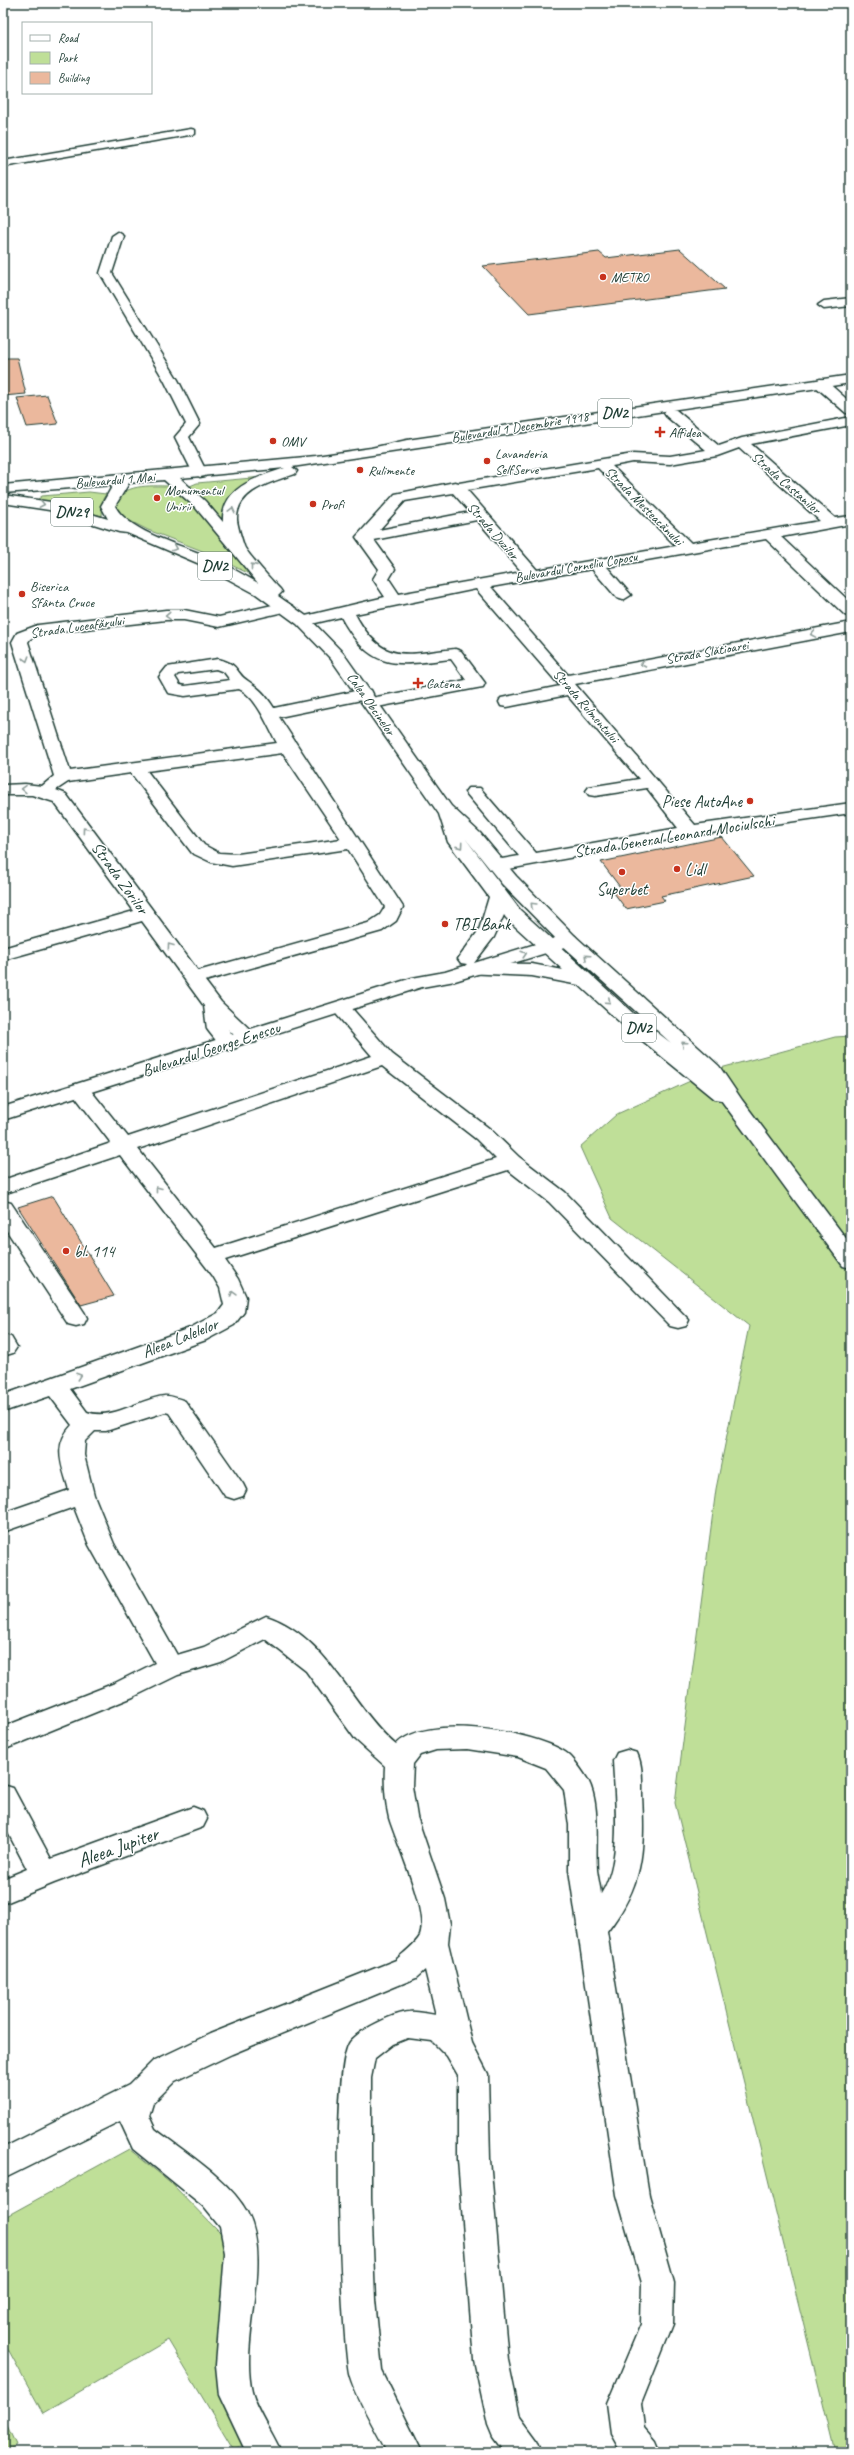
<svg xmlns="http://www.w3.org/2000/svg" width="854" height="2455" font-family="Caveat,sans-serif">
<style>
.green{fill:#bfdf98;stroke:#6f8e66}
.building{fill:#ebb89d;stroke:#1f3d34}
.lines{fill:none;stroke-linecap:round;stroke-linejoin:round}
.street-casing{stroke:#1f3d34;stroke-width:3}
.secondary-casing{stroke:#1f3d34;stroke-width:3}
.primary-casing{stroke:#1f3d34;stroke-width:3}
.street{fill:#fff;fill-rule:evenodd}
.secondary{fill:#fff;fill-rule:evenodd}
.primary{fill:#fff;fill-rule:evenodd}
.oneway{stroke:#8f9e9a}
.poi-dot{fill:#c8321e;stroke:#fff;stroke-width:1.5}
.labels{text-anchor:middle;dominant-baseline:central;stroke-width:3;stroke-linejoin:round;paint-order:stroke}
.far-poi-label{font-size:14px;fill:#1f3d34;stroke:#fff;text-anchor:start}
.far-street-label{font-size:14px;fill:#1f3d34;stroke:#fff}
.shield{fill:#fff;stroke:#627771;stroke-width:1}
.shield-label{font-size:16px;font-weight:bold;fill:#1f3d34}
.poi-label{font-size:17px;fill:#1f3d34;stroke:#fff;text-anchor:start}
.street-label{font-size:17px;fill:#1f3d34;stroke:#fff}
.near-street-label{font-size:20px;fill:#1f3d34;stroke:#fff}
</style>
<rect width="100%" height="100%" fill="#fff"/>
<filter id="ink" filterUnits="userSpaceOnUse"><feTurbulence type="fractalNoise" baseFrequency=".025" numOctaves="2"/><feDisplacementMap in="SourceGraphic" scale="8" xChannelSelector="R" yChannelSelector="G"/><feConvolveMatrix kernelMatrix="1 2 1 2 8 2 1 2 1" color-interpolation-filters="sRGB"/></filter>
<g filter="url(#ink)">
<g class="green">
<path d="M263,477C230,491 230,493 227,528L211,506L190,486L197,483Z"/>
<path d="M170,486C192,493 212,528 226,546C235,557 246,567 256,577L200,550L148,530L118,515L113,505C123,483 149,486 170,486Z"/>
<path d="M89,492L106,494L103,499L102,516L70,508L37,503V500L42,496Z"/>
<path d="M851,1036V2452H835L675,1803L716,1489L749,1326L612,1218L580,1147L617,1114L717,1069L835,1037Z"/>
<path d="M129,2149L169,2181L221,2234L229,2271L251,2440L234,2450L168,2340L43,2413L3,2340V2218Z"/>
<path d="M3,2417L16,2445L5,2452H3Z"/>
</g>
<g class="building">
<path d="M680,249L725,289L529,314L483,266L599,252L606,258Z"/>
<path d="M3,358H17L26,394L3,396Z"/>
<path d="M47,395L58,424L27,427L17,398Z"/>
<path d="M722,837L754,876L661,896L665,901L626,909L614,893L623,891L601,862Z"/>
<path d="M53,1196L114,1296L81,1305L18,1207Z"/>
</g>
<g class="lines">
<g class="street-casing">
<g id="street">
<path d="M191,129L195,130V134L3,167V161Z"/>
<path d="M118,232L124,236L112,273L178,380L200,424L189,437L207,473L205,476L200,477L193,473L175,437L186,424L164,380L100,273L112,236Z"/>
<path d="M851,298V306L824,309L818,305L824,301Z"/>
<path d="M820,379L825,380L851,403V414L846,413L815,386L813,383Z"/>
<path d="M671,409L676,410L719,446L742,438L851,417V425L751,444L835,518L851,516V524L781,537L851,603V617L845,615L766,539L607,567L631,595L623,600L617,598L592,569L491,587L568,675L851,622V632L575,684L695,825L851,803V813L690,836L497,871L490,869L488,865L490,861L519,856L465,792L468,788H480L536,853L678,828L647,788L595,796L589,795L586,791L589,787L639,779L567,695L507,707L501,706L499,702L501,698L560,686L476,589L355,614C383,666 406,654 455,649L461,651L485,683L483,687L477,688L372,708L366,707L364,703L366,699L466,680L451,659C396,665 372,673 341,617L303,626L295,621L297,618L385,597L373,579L379,569L356,537L395,494L455,482L459,483L633,454L670,456L706,450L666,416L664,413L666,410ZM739,448L820,521L691,543L612,466L633,462L670,464L717,456ZM598,468L676,546L537,570L467,490ZM453,493L470,512L379,530L405,501ZM477,520L522,572L399,594L389,579L395,569L374,540Z"/>
<path d="M286,602L294,607L292,610L219,627L184,620H166L41,634L30,639L28,642L70,771L277,743C268,727 257,697 239,689L185,696L168,693L159,677L167,667L218,659C241,665 234,672 248,681C261,690 265,694 274,708L365,689L371,690L373,694L371,698L279,717L403,907L396,921L382,931L205,981L221,1002L259,1038L256,1042C243,1046 237,1038 228,1029L239,1044L236,1048L229,1050L222,1048L210,1033L207,1029L204,1006L142,921L3,960V948L134,911L54,802L32,795H3V785L25,784L42,786L54,776L12,642L17,633L38,625L166,610H184L219,617ZM216,669L224,672L230,680L185,686L180,685L175,677L178,674ZM283,753L341,839L238,854L219,853L204,845L147,771ZM131,773L192,853L211,862L232,866L348,849L385,907L380,915L368,923L198,971L66,794L56,790L68,782Z"/>
<path d="M341,1002L348,1004L392,1054L490,1129L519,1157L565,1192L689,1320L686,1326L678,1328L670,1326L549,1202L508,1170L225,1260L238,1279L246,1297L244,1312L234,1325L206,1340L70,1389L87,1412C111,1421 140,1399 164,1396C170,1395 179,1399 185,1401L243,1484L246,1490L243,1496L234,1499L225,1496L169,1413L165,1412L106,1431H95L85,1441L84,1455L94,1495L114,1544L177,1655L204,1647L266,1616C328,1636 350,1706 396,1745C424,1713 532,1731 565,1752C573,1757 583,1772 588,1780C601,1805 595,1843 597,1870C598,1878 600,1886 601,1894C623,1860 615,1801 613,1761L617,1753L627,1750L637,1753C643,1766 642,1781 642,1795C645,1853 643,1885 607,1932L649,2195L674,2283L673,2324L641,2404L644,2427L655,2440L660,2452H621L611,2434L607,2404L641,2324L642,2283L617,2195L569,1870V1825L564,1790L546,1768L518,1757L467,1749L436,1750L420,1755L413,1764L412,1786L417,1817L445,1899L450,1924L448,1943L472,2043L488,2074L490,2160L508,2360L520,2417L537,2440L542,2452H504L493,2437L488,2425L474,2360L458,2160V2075L447,2056L432,2041L408,2038L393,2044L375,2058L371,2078V2198L375,2300L382,2371L422,2452H387C377,2432 353,2392 349,2373C341,2329 330,2069 350,2042C359,2030 394,2013 409,2012C417,2011 427,2014 436,2015L425,1970L416,1978L232,2054L175,2081L153,2103L149,2116L155,2129C183,2151 230,2180 247,2212C274,2264 239,2336 252,2392C257,2411 273,2433 281,2452H246L219,2395L216,2365L225,2253L220,2227L203,2206L133,2149L120,2121L3,2179V2148L129,2085L153,2061L210,2034L396,1960C402,1954 416,1944 420,1936C429,1913 397,1844 389,1818C385,1801 384,1783 385,1766L356,1740L306,1671L265,1639L221,1662L178,1675L133,1697L3,1750V1727L115,1683L155,1663L89,1545L74,1507L3,1532V1513L69,1490C62,1465 52,1446 72,1425L50,1396L3,1412V1395L190,1328L218,1313L224,1305L220,1288L213,1276L120,1155L3,1194V1180L111,1143L71,1091L74,1087L81,1085L88,1087L128,1137L372,1056L331,1008L334,1004ZM382,1066L476,1139L496,1159L216,1248L138,1149Z"/>
<path d="M3,1201L11,1203L84,1312L87,1318L84,1324L76,1326L68,1324L3,1225Z"/>
<path d="M3,1335L11,1337L17,1347L13,1353L3,1356Z"/>
<path d="M3,1785L13,1788L51,1859L193,1807L203,1811L207,1819L203,1827L54,1883L3,1904V1879L27,1869L3,1823Z"/>
</g>
</g>
<g class="secondary-casing">
<path id="secondary" d="M568,934L575,936L578,940L575,944L455,981L422,987L3,1120V1107L412,978L445,972Z"/>
</g>
<g class="primary-casing">
<path id="primary" d="M851,375V383L292,467L297,471L295,474C272,482 236,490 237,520C238,528 242,540 244,546C245,551 274,583 280,589L282,592L278,596L309,618L343,653L451,806L480,833L516,876L575,936L719,1066L742,1100L851,1245V1268L843,1266L721,1100L714,1099L622,1024L579,985L532,976L465,973L462,969L467,964L461,963L458,959L479,930L489,897L448,842L439,814L331,659L297,624L256,594L202,565L127,533L119,532L49,510L3,503V495L51,502L108,519L101,506L113,485L3,493V485L316,456L371,448L407,440ZM285,468C258,477 221,487 223,522L205,501L180,478ZM164,480L195,507L258,583C242,574 227,565 211,558C185,546 129,533 115,506L129,483ZM465,838L502,884L561,944L671,1043L636,1016L520,910ZM504,915L506,918L563,970L532,964L474,963L494,937Z"/>
</g>
<use href="#street" class="street"/>
<use href="#secondary" class="secondary"/>
<use href="#primary" class="primary"/>
</g>
<defs><path id="oneway-chevron" d="M-2-3.5L2.5 0L-2 3.5" fill="none" stroke-width="1.6" stroke-linecap="round" stroke-linejoin="round"/></defs>
<g class="oneway">
<use href="#oneway-chevron" transform="translate(42 504) rotate(10)"/>
<use href="#oneway-chevron" transform="translate(232 510) rotate(-76)"/>
<use href="#oneway-chevron" transform="translate(175 548) rotate(23)"/>
<use href="#oneway-chevron" transform="translate(253 566) rotate(-129)"/>
<use href="#oneway-chevron" transform="translate(168 616) rotate(176)"/>
<use href="#oneway-chevron" transform="translate(813 634) rotate(170)"/>
<use href="#oneway-chevron" transform="translate(26 659) rotate(73)"/>
<use href="#oneway-chevron" transform="translate(643 664) rotate(169)"/>
<use href="#oneway-chevron" transform="translate(24 789) rotate(-179)"/>
<use href="#oneway-chevron" transform="translate(85 830) rotate(-126)"/>
<use href="#oneway-chevron" transform="translate(460 846) rotate(55)"/>
<use href="#oneway-chevron" transform="translate(533 905) rotate(-135)"/>
<use href="#oneway-chevron" transform="translate(170 946) rotate(-126)"/>
<use href="#oneway-chevron" transform="translate(524 954) rotate(-17)"/>
<use href="#oneway-chevron" transform="translate(587 957) rotate(-138)"/>
<use href="#oneway-chevron" transform="translate(608 1001) rotate(42)"/>
<use href="#oneway-chevron" transform="translate(684 1044) rotate(-138)"/>
<use href="#oneway-chevron" transform="translate(158 1189) rotate(-128)"/>
<use href="#oneway-chevron" transform="translate(233 1294) rotate(-106)"/>
<use href="#oneway-chevron" transform="translate(79 1376) rotate(-19)"/>
</g>
</g>
<g class="poi-dot">
<circle cx="603" cy="277" r="4"/>
<path d="M658 426h4v4h4v4h-4v4h-4v-4h-4v-4h4z"/>
<circle cx="273" cy="441" r="4"/>
<circle cx="487" cy="461" r="4"/>
<circle cx="360" cy="470" r="4"/>
<circle cx="157" cy="498" r="4"/>
<circle cx="313" cy="504" r="4"/>
<circle cx="22" cy="594" r="4"/>
<path d="M416 677h4v4h4v4h-4v4h-4v-4h-4v-4h4z"/>
<circle cx="750" cy="801" r="4"/>
<circle cx="677" cy="869" r="4"/>
<circle cx="622" cy="872" r="4"/>
<circle cx="445" cy="924" r="4"/>
<circle cx="66" cy="1251" r="4"/>
</g>
<g class="labels">
<g class="far-poi-label">
<text x="611" y="277">METRO</text>
<text x="669" y="432">Affidea</text>
<text x="281" y="441">OMV</text>
<text x="495" y="453">Lavanderia<tspan x="495" dy="16">SelfServe</tspan></text>
<text x="368" y="470">Rulimente</text>
<text x="165" y="490">Monumentul<tspan x="165" dy="16">Unirii</tspan></text>
<text x="321" y="504">Profi</text>
<text x="30" y="586">Biserica<tspan x="30" dy="16">Sfânta Cruce</tspan></text>
<text x="426" y="683">Catena</text>
</g>
<g class="far-street-label">
<text transform="translate(520 427) rotate(-9)">Bulevardul 1 Decembrie 1918</text>
<text transform="translate(115 480) rotate(-5)">Bulevardul 1 Mai</text>
<text transform="translate(786 483) rotate(41)">Strada Castanilor</text>
<text transform="translate(644 506) rotate(45)">Strada Mesteacănului</text>
<text transform="translate(493 531) rotate(49)">Strada Duzilor</text>
<text transform="translate(576 567) rotate(-10)">Bulevardul Corneliu Coposu</text>
<text transform="translate(77 627) rotate(-8)">Strada Luceafărului</text>
<text transform="translate(707 652) rotate(-10)">Strada Slătioarei</text>
<text transform="translate(371 704) rotate(55)">Calea Obcinelor</text>
<text transform="translate(586 706) rotate(49)">Strada Rulmentului</text>
</g>
<g class="shield">
<rect x="598" y="399" width="34" height="28" rx="3"/>
<rect x="51" y="498" width="42" height="28" rx="3"/>
<rect x="198" y="552" width="34" height="28" rx="3"/>
<rect x="622" y="1014" width="34" height="28" rx="3"/>
</g>
<g class="shield-label">
<text x="615" y="413">DN2</text>
<text x="72" y="512">DN29</text>
<text x="215" y="566">DN2</text>
<text x="639" y="1028">DN2</text>
</g>
<g class="poi-label">
<text x="742" y="801" text-anchor="end">Piese AutoAne</text>
<text x="685" y="869">Lidl</text>
<text x="622" y="889" text-anchor="middle">Superbet</text>
<text x="453" y="924">TBI Bank</text>
<text x="74" y="1251">bl. 114</text>
</g>
<g class="street-label">
<text transform="translate(674 836) rotate(-9)">Strada General Leonard Mociulschi</text>
<text transform="translate(120 878) rotate(54)">Strada Zorilor</text>
<text transform="translate(211 1049) rotate(-18)">Bulevardul George Enescu</text>
<text transform="translate(180 1338) rotate(-22)">Aleea Lalelelor</text>
</g>
<g class="near-street-label">
<text transform="translate(118 1847) rotate(-20)">Aleea Jupiter</text>
</g>
</g>
<rect width="854" height="2455" fill="none" stroke="#fff" stroke-width="16"/>
<rect x="8" y="8" width="838" height="2439" fill="none" stroke="#1f3d34" stroke-width="1.5" filter="url(#ink)"/>
<rect x="22" y="22" width="130" height="72" fill="#ffffff" stroke="#a5b1ae"/>
<rect x="30" y="35" width="20" height="6" fill="#ffffff" stroke="#a5b1ae"/>
<text x="58" y="42" font-size="12" fill="#1f3d34">Road</text>
<rect x="30" y="52" width="20" height="12" fill="#bfdf98" stroke="#a5b1ae"/>
<text x="58" y="62" font-size="12" fill="#1f3d34">Park</text>
<rect x="30" y="72" width="20" height="12" fill="#ebb89d" stroke="#a5b1ae"/>
<text x="58" y="82" font-size="12" fill="#1f3d34">Building</text>
</svg>
